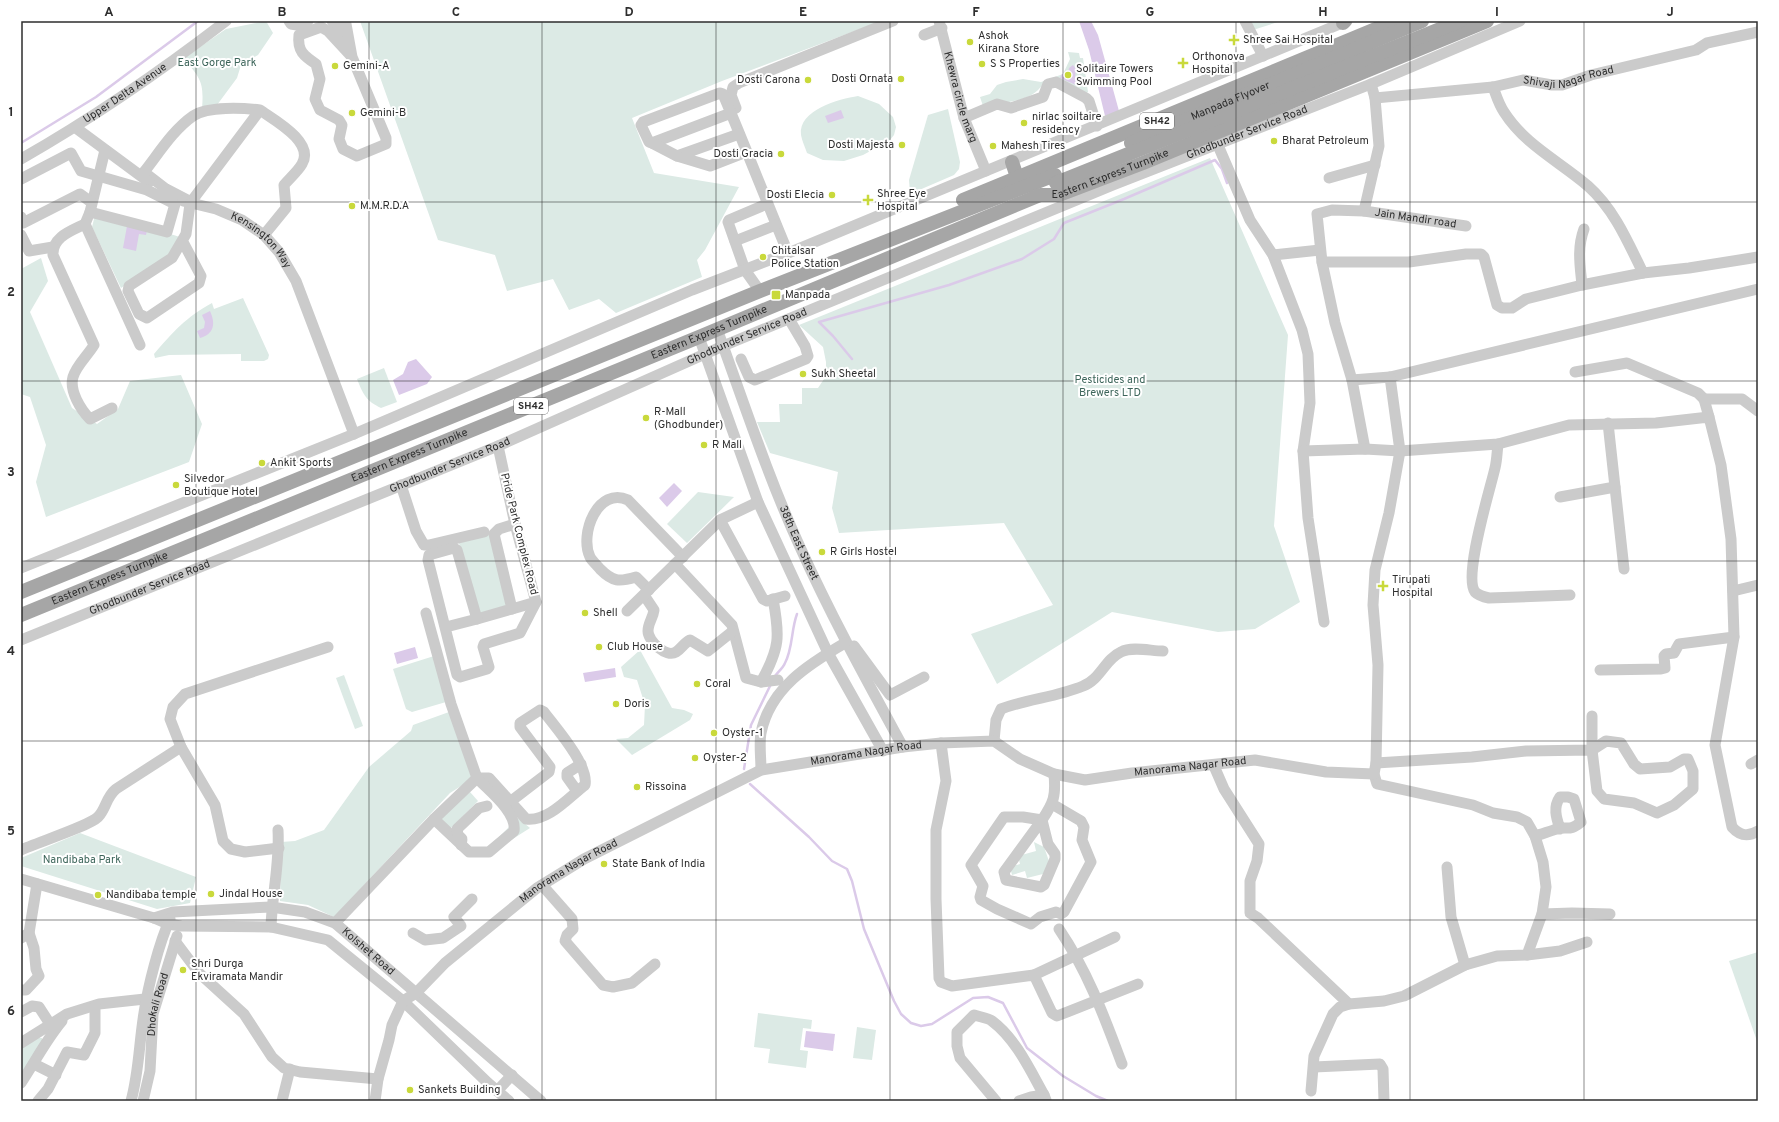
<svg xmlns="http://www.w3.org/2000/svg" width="1779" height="1122" font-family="Overpass,sans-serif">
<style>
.green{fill:#dceae5}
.water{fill:#dbcae9}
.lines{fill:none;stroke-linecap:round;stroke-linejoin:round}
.stream{stroke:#dbcae9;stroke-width:2.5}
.minor{stroke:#cbcbcb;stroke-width:11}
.major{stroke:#a6a6a6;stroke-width:14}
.major-bridge{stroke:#a6a6a6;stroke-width:14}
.grid{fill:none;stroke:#2e2e2e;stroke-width:1;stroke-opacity:0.55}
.poi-dot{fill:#c9d93b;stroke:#fff;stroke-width:1.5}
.labels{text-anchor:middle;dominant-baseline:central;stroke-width:4;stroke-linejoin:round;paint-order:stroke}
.shield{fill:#fff;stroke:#6d6d6d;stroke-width:1}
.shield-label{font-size:10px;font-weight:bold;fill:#2e2e2e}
.poi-label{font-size:11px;fill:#2e2e2e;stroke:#fff;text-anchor:start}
.park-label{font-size:11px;fill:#3e665b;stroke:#fff}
.street-label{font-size:11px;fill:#2e2e2e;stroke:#fff}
.neatline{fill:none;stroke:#2e2e2e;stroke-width:1.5}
.grid-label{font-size:13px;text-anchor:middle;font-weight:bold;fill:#2e2e2e}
</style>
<rect width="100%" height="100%" fill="#fff"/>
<g class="green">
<path d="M266,21L273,33L258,55L241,65L237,78L217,105L202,109C204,81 201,80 184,58L226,29Z"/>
<path d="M360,21H881L722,81L632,118L654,173L739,187L705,250L697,260L702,277L616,313L599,299L569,310L553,279L507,291L495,255L438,240Z"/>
<path d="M1248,21H1281L1253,30Z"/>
<path d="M1068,52L1079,53L1080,58H1083L1088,92L1083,94L1043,84C1031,103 1003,102 983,106L980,97L990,94L997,85L1006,82L1023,79L1041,82L1063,74L1070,59Z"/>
<path d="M858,96L879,104L893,117L896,127L894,135L889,141L863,155L844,161L823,160L807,153C805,147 802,141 801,135C798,110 839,99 858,96Z"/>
<path d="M948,109L960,162L959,169L954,175L910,194L909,180L928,115Z"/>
<path d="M1210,158L1288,335L1274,526L1300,602L1255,629L1218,632L1112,612L997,684L971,634L1053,605L1004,523L839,533L832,508L838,472L770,453L757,422H780L779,404H802V388H818L826,376V362L823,347L799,325Z"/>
<path d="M96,211L180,237L169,256L121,288L92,227Z"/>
<path d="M41,258L48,281L30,312L72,408L97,424L118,409L130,381L181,375L202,424L189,462L46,517L36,482L46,445L30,397L21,394V269Z"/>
<path d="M243,298L269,355L268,359L264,361H241V354L169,355L155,358L154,354C174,331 185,318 212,303L214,309Z"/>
<path d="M384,368L397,402L381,408C366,401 363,394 357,379Z"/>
<path d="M698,492L734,497L687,543L667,524Z"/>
<path d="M490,534L509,609L479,618L459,543Z"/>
<path d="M640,650L672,708L684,710L693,714L690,720L632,755L616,739L628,738L644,725L645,705L637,680L624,677L621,667Z"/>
<path d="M434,656L446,702L412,712L406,709L393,669Z"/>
<path d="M344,675L363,726L355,729L336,678Z"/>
<path d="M449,712L472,779L450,793L334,917L308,905L280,901L281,842L295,841L324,830L369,767L411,731L413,725Z"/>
<path d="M470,792L478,801L450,829L440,818Z"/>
<path d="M518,818L530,828L500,847L498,838Z"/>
<path d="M80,833L196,877L190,903L157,909L21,866V858Z"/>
<path d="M1034,842L1044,847L1050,864L1043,874L1027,878L1025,871L1012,875L1010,867L1020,864L1018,856L1036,851Z"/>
<path d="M1758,952V1044L1729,961Z"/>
<path d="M758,1013L812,1020L811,1029L803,1028L800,1050L808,1051L806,1068L768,1063L770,1049L754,1047Z"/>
<path d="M857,1027L876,1030L872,1060L853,1058Z"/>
<path d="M38,1038H42V1042L21,1080V1047Z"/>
</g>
<g class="water">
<path d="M1079,21H1091L1098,35L1119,111L1105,116L1089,50Z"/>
<path d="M1073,65L1076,69L1075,77L1079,80L1076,85L1060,78L1062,74L1068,73L1069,68Z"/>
<path d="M841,110L844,118L828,123L825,116Z"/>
<path d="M127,226L147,230L146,235L139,234L136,251L123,248Z"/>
<path d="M210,311C216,324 214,334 200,338L197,331L204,328L205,322L202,315Z"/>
<path d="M416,359L432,377L427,384L399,395L393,380L403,374L408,362Z"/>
<path d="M674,483L682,491L667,507L659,498Z"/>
<path d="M415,647L418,658L397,664L394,653Z"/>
<path d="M615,668L616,677L585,682L583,673Z"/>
<path d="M806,1031L835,1034L833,1051L804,1047Z"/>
</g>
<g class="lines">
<g class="stream">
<path d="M21,143L96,97L198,21"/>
<path d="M852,359L833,336L819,322L949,285L1022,259L1054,239L1064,223L1124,199L1215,160L1222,169L1227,183"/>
<path d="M775,676C778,672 783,668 785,663C793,648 791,630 797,614"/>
<path d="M744,769L751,725L771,684"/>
<path d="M750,784L809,837L832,861L847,869L852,881L864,929L894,1001L901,1014L911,1023L921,1026L932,1024L973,998L988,997L1003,1003L1027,1048L1063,1076L1096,1096L1108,1101"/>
</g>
<g class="minor">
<path d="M289,21L291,24L297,25L308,21"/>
<path d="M332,21L347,40"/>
<path d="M343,21L346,24L352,57L386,138V144L357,156L343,149L339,139L342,125L339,120L320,110L315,99L320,79L316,64C304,56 297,51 299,35L321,27L328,31L352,57"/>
<path id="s1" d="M939,21L964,118L986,171"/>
<path d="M1245,21L1263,56"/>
<path d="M924,35L942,28"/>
<path d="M1493,87C1496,95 1499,105 1504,112C1525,145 1559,161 1588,186C1614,209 1628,242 1643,273"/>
<path id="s2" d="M1375,98L1493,87L1523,80L1552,85H1562L1591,75L1696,50L1707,43L1758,32"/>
<path d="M736,108L731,95L733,87L739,83L893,21"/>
<path d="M260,110C243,108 208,106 193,116C173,130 159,153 144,172L166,189L191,202L260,110C274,120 315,142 302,164C298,171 290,178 284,185L286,208L264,235"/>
<path d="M731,113L652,143L649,142L641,125L643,122L720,93L723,94C745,146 766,200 788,253"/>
<path d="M964,118L997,104L1011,108L1043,97L1048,84L1056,82L1086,98L1089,101L1097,126"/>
<path d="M76,128L149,182"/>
<path d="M739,134L677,156L710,166L746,152"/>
<path d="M652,143L677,156"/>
<path d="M1217,143L1250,220L1273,255L1302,330L1308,354L1310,403L1303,451L1308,518L1324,622"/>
<path d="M105,150L90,212L85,224L140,345"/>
<path id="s3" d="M21,159C93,118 161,71 226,21"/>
<path d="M1329,178L1375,165"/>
<path d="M21,179L71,153L81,171L147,190L175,204L167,232L90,212"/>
<path id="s4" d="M183,201L216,209L242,220L264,235L279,252L296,281L354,434"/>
<path id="s5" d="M1364,211L1466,226"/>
<path d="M21,217L23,223L80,194L91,202"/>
<path d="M85,224C71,231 52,237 53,255L94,345C88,355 76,366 73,377C69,391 81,410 90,419L112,408"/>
<path d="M21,235L29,251L53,247"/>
<path d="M735,241L776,225"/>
<path d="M183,242L201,276L199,283L147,318L139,314L128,291L129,286L172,258L186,234L190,204"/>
<path d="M1273,255L1320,250"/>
<path d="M1322,262H1409L1466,254H1481L1484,257L1497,305L1502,308H1512L1526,299L1582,285L1643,273L1689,268L1758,257"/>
<path d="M1582,285C1580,265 1577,248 1584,229"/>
<path d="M760,291L745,270L728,222L729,220L767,204"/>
<path id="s6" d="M717,329C744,403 768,477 800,547C831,616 867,681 903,747"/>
<path d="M699,337L758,502L828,653L883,751"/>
<path d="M741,359L749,377L755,380L806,359L808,356L805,346L789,319"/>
<path d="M1575,372L1627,363L1698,393L1704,399"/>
<path d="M1352,380L1390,377L1758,289"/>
<path d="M1709,417L1704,399H1742L1758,411"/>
<path d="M1608,423L1624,569"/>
<path d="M1498,444C1497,452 1497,460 1495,468C1490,490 1463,576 1475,592C1479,596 1484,597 1489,598L1570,595"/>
<path d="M1365,449L1352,380L1335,323L1322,262L1317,214L1332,210L1364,211L1379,146L1375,98L1371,84"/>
<path d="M1303,451L1365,449L1400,451L1498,444L1569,425L1656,423L1709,417L1721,465L1731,539L1734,637L1715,745L1732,827C1740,836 1748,837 1758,831"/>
<path d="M401,485L416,531L424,545H429L484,532"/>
<path d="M1560,497L1615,487"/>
<path d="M720,520L763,599L767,601L785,596"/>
<path d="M675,564L732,625L746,678L761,682L778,680"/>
<path d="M21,568L354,434L692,290L793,251L1347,21"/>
<path d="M649,590L636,577C619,582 613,582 600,569C597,565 592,561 590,557C579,534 598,486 628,500L683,557"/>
<path d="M1733,591L1758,585"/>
<path d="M644,595L654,610C653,618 648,623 648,631C648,641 666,658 676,652C681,649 684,643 690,640L708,651L733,631"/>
<path d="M512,609L536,602"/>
<path d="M627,611L720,520L758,502"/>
<path d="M477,619L512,609L494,534L499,529L515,524"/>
<path d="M446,627L477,619L457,550L454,548L429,555L428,560L457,675L460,677L487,669L489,667L483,647L484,644L520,633L536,602L515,524L498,446"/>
<path id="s7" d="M21,640L498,446L723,346L1113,185L1371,84L1520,21"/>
<path d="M854,646L890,695L924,677"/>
<path d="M1600,670L1661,669L1665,668L1664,656L1666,654L1674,653L1679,644L1734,637"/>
<path d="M761,682C780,648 780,636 773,599"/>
<path d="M1592,716V750"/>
<path d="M994,741L996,720L1001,709C1027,699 1057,697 1083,686C1100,680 1105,659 1121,652C1132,646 1151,651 1163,651"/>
<path d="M941,743L946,781L936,830V899L939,978L941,982L952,986L1034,975L1052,1013L1057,1016L1138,984"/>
<path d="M1376,763L1472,757L1526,751L1592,750L1597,791L1604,799L1634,803L1657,813L1674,805L1693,789V771L1688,759H1684L1670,767L1640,769L1634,764L1621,743L1606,741L1592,750"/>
<path d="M1751,764L1758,760"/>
<path d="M1214,766L1224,789L1259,844L1257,861L1250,881V913L1258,918L1349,1004"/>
<path d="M761,770C761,758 759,744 761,733C770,688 809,664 845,643"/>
<path d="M477,778H489L526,819C548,822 569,797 585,785C589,765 556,728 544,712L540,710L520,723V727L550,767L549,772L510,802"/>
<path d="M577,791L567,777V773L581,764"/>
<path d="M434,819L469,852H489L514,831C517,812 489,791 477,778"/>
<path d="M1042,820L1023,817H1004L971,865L983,886L980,897L981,900L997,909L1031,924L1040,917L1056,912L1061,914L1064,912L1091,862L1082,840L1084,827L1081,821L1052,804"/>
<path d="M1042,820L1004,872L1006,880L1041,887L1044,885L1055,859V854L1048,844L1042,820C1054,802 1056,796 1054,774"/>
<path d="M1535,836C1542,834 1550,831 1557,829C1568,826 1569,832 1581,822L1574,799L1568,797H1560C1553,807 1556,817 1560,829"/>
<path d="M461,845L462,839L458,835L457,829L479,808L487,806"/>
<path d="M279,848L245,852L231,849L223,841L215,805L181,747L170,719L173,707L185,694L328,647"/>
<path d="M21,850C36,843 89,826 98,817C106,809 106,797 116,789L181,747"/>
<path d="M1447,867L1451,917L1465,965"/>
<path d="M21,879L154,918L168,924L181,926L271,927L328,940L403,1001L488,1083L509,1101"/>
<path d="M542,885L572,919L573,929L567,935L565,941L603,985L613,987L632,983L655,964"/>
<path d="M1542,914L1572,913L1610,914"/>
<path id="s8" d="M154,918L173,912L271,907L305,912L335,923L541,1101"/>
<path d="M335,923L434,819L477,778L451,704L426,613"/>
<path d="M271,927C272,894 280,863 278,830"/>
<path d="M1059,929C1088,972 1104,1016 1122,1064"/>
<path d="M413,933L425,940L443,938L461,926L454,917L472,899"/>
<path d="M21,938L29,933L37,884"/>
<path d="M175,941L199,973L244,1014L272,1057L284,1068L300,1072L378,1079"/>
<path d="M1527,955L1560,951L1587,942"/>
<path d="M1034,975L1115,937"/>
<path d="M21,990H26L39,976L36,969L34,948L29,933"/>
<path d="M21,1012L32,1006L39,1007L50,1024"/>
<path d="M21,1043L67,1014L99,1004L154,998"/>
<path d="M34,1064L56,1075"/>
<path d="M1314,1067L1380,1064L1383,1069L1384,1101"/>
<path d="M21,1083C35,1062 46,1040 62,1021"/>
<path d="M497,1091L512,1075"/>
<path d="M1311,1091L1314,1056L1333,1014L1340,1007L1349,1004L1384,1001L1404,996L1465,965L1497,956L1527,955L1542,914L1546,887L1543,862L1535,836L1527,822L1517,817L1493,813L1473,805L1377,784L1374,774L1376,763L1378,665L1373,605L1375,570L1389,513L1400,451L1390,377"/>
<path d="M38,1101L48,1089L67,1052L84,1055L95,1033V1006"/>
<path d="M131,1101C139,1072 139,1043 144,1013C148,986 159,943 170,919"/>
<path id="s9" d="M143,1101L150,1071L153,1014L177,936"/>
<path d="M282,1101L290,1069"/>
<path id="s10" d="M375,1101L378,1079L389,1040L392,1025L403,1001L416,993L445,963L537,888L584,859L761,770L903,747L941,743L994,741L1020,759L1054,774L1085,780L1132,773L1255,760L1326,772L1374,774"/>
<path d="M996,1101L960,1058L957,1046V1032L974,1015C980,1017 988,1018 992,1021C1016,1039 1030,1070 1044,1095"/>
<path d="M1019,1101L1031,1097L1044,1095L1046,1100"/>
</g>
<g class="major">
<path d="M1343,23L1345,21"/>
<path d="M1012,162L1017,177"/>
<path d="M963,200L1395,21"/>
<path d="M21,592L760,291L1055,175"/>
<path id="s11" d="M21,615L699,337L1040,195H1059L1143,163L1487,21"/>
</g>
<g class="major-bridge">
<path id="s12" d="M1131,143L1422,21"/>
<path d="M1056,183L1460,21"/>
</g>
</g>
<path class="grid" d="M196,21V1101M369,21V1101M542,21V1101M716,21V1101M890,21V1101M1063,21V1101M1236,21V1101M1410,21V1101M1584,21V1101M21,202H1758M21,381H1758M21,561H1758M21,741H1758M21,920H1758"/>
<g class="poi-dot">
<path d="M1232 34h4v4h4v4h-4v4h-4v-4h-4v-4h4z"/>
<circle cx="970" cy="42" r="4"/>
<path d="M1181 57h4v4h4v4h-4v4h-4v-4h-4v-4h4z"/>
<circle cx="982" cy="64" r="4"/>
<circle cx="335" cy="66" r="4"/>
<circle cx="1068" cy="75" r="4"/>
<circle cx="901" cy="79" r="4"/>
<circle cx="808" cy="80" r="4"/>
<circle cx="352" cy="113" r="4"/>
<circle cx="1024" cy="123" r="4"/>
<circle cx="1274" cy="141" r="4"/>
<circle cx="902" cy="145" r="4"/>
<circle cx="993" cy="146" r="4"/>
<circle cx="781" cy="154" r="4"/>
<circle cx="832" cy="195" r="4"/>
<path d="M866 194h4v4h4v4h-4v4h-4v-4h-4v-4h4z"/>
<circle cx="352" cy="206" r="4"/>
<circle cx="763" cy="257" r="4"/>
<rect x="771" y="290" width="10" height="10" rx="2"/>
<circle cx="803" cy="374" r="4"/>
<circle cx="646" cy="418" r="4"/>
<circle cx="704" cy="445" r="4"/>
<circle cx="262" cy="463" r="4"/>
<circle cx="176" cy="485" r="4"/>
<circle cx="822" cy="552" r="4"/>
<path d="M1381 580h4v4h4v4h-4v4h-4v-4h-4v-4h4z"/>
<circle cx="585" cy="613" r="4"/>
<circle cx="599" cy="647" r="4"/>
<circle cx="697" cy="684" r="4"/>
<circle cx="616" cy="704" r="4"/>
<circle cx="714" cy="733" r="4"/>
<circle cx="695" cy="758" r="4"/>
<circle cx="637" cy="787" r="4"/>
<circle cx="604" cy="864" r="4"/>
<circle cx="211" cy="894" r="4"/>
<circle cx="98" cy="895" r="4"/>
<circle cx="183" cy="970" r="4"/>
<circle cx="410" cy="1090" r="4"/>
</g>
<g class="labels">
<g class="shield">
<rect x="1140" y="113" width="34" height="16" rx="3"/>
<rect x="514" y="398" width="34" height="16" rx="3"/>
</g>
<g class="shield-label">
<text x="1157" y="121">SH42</text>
<text x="531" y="406">SH42</text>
</g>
<g class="poi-label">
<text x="978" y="36">Ashok<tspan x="978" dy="13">Kirana Store</tspan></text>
<text x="1243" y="40">Shree Sai Hospital</text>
<text x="1192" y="57">Orthonova<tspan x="1192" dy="13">Hospital</tspan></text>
<text x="990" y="64">S S Properties</text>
<text x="343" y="66">Gemini-A</text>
<text x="1076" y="69">Solitaire Towers<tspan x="1076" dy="13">Swimming Pool</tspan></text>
<text x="893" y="79" text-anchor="end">Dosti Ornata</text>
<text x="800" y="80" text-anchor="end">Dosti Carona</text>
<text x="360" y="113">Gemini-B</text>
<text x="1032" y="117">nirlac soiltaire<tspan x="1032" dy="13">residency</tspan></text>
<text x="1282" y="141">Bharat Petroleum</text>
<text x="894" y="145" text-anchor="end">Dosti Majesta</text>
<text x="1001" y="146">Mahesh Tires</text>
<text x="773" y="154" text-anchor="end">Dosti Gracia</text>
<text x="877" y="194">Shree Eye<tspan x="877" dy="13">Hospital</tspan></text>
<text x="824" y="195" text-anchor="end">Dosti Elecia</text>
<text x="360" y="206">M.M.R.D.A</text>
<text x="771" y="251">Chitalsar<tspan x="771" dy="13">Police Station</tspan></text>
<text x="785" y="295">Manpada</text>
<text x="811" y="374">Sukh Sheetal</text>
<text x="654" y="412">R-Mall<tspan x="654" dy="13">(Ghodbunder)</tspan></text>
<text x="712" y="445">R Mall</text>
<text x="270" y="463">Ankit Sports</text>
<text x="184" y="479">Silvedor<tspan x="184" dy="13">Boutique Hotel</tspan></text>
<text x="830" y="552">R Girls Hostel</text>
<text x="1392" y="580">Tirupati<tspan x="1392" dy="13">Hospital</tspan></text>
<text x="593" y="613">Shell</text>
<text x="607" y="647">Club House</text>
<text x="705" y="684">Coral</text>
<text x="624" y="704">Doris</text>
<text x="722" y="733">Oyster-1</text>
<text x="703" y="758">Oyster-2</text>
<text x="645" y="787">Rissoina</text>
<text x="612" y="864">State Bank of India</text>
<text x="219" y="894">Jindal House</text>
<text x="106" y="895">Nandibaba temple</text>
<text x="191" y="964">Shri Durga<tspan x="191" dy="13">Ekviramata Mandir</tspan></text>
<text x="418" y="1090">Sankets Building</text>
</g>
<g class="park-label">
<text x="217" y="63">East Gorge Park</text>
<text x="1110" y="380">Pesticides and<tspan x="1110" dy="13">Brewers LTD</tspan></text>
<text x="82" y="860">Nandibaba Park</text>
</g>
<g class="street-label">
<text stroke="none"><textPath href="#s2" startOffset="196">Shivaji Nagar Road</textPath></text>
<text stroke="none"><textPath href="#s3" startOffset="123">Upper Delta Avenue</textPath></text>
<text stroke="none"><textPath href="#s1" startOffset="79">Khewra circle marg</textPath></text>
<text stroke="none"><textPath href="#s12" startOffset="108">Manpada Flyover</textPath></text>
<text stroke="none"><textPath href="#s7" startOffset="1327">Ghodbunder Service Road</textPath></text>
<text stroke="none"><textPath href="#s11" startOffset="1176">Eastern Express Turnpike</textPath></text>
<text stroke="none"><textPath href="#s5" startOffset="52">Jain Mandir road</textPath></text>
<text stroke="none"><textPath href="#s4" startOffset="90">Kensington Way</textPath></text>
<text stroke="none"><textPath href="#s11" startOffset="744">Eastern Express Turnpike</textPath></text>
<text stroke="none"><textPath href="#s7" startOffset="787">Ghodbunder Service Road</textPath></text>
<text stroke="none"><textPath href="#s11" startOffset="420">Eastern Express Turnpike</textPath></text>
<text stroke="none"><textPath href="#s7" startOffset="463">Ghodbunder Service Road</textPath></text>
<text transform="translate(519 534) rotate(76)">Pride Park Complex Road</text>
<text stroke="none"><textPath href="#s6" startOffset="229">38th East Street</textPath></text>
<text stroke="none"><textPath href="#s11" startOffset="96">Eastern Express Turnpike</textPath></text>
<text stroke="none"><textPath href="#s7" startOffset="139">Ghodbunder Service Road</textPath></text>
<text stroke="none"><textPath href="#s10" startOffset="640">Manorama Nagar Road</textPath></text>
<text stroke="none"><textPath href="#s10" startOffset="975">Manorama Nagar Road</textPath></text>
<text stroke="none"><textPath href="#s10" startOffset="316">Manorama Nagar Road</textPath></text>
<text stroke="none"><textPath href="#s8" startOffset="228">Kolshet Road</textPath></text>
<text stroke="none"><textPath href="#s9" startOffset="98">Dhokali Road</textPath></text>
</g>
</g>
<rect width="1779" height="1122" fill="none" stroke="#ffffff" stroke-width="44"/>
<rect x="22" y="22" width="1735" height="1078" class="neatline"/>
<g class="grid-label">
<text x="109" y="16">A</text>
<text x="282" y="16">B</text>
<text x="456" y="16">C</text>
<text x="629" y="16">D</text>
<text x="803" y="16">E</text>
<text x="976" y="16">F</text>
<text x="1150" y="16">G</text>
<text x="1323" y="16">H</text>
<text x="1497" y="16">I</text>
<text x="1670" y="16">J</text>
<text x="11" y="116">1</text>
<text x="11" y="296">2</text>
<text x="11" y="476">3</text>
<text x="11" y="655">4</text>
<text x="11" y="835">5</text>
<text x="11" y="1015">6</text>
</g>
</svg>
